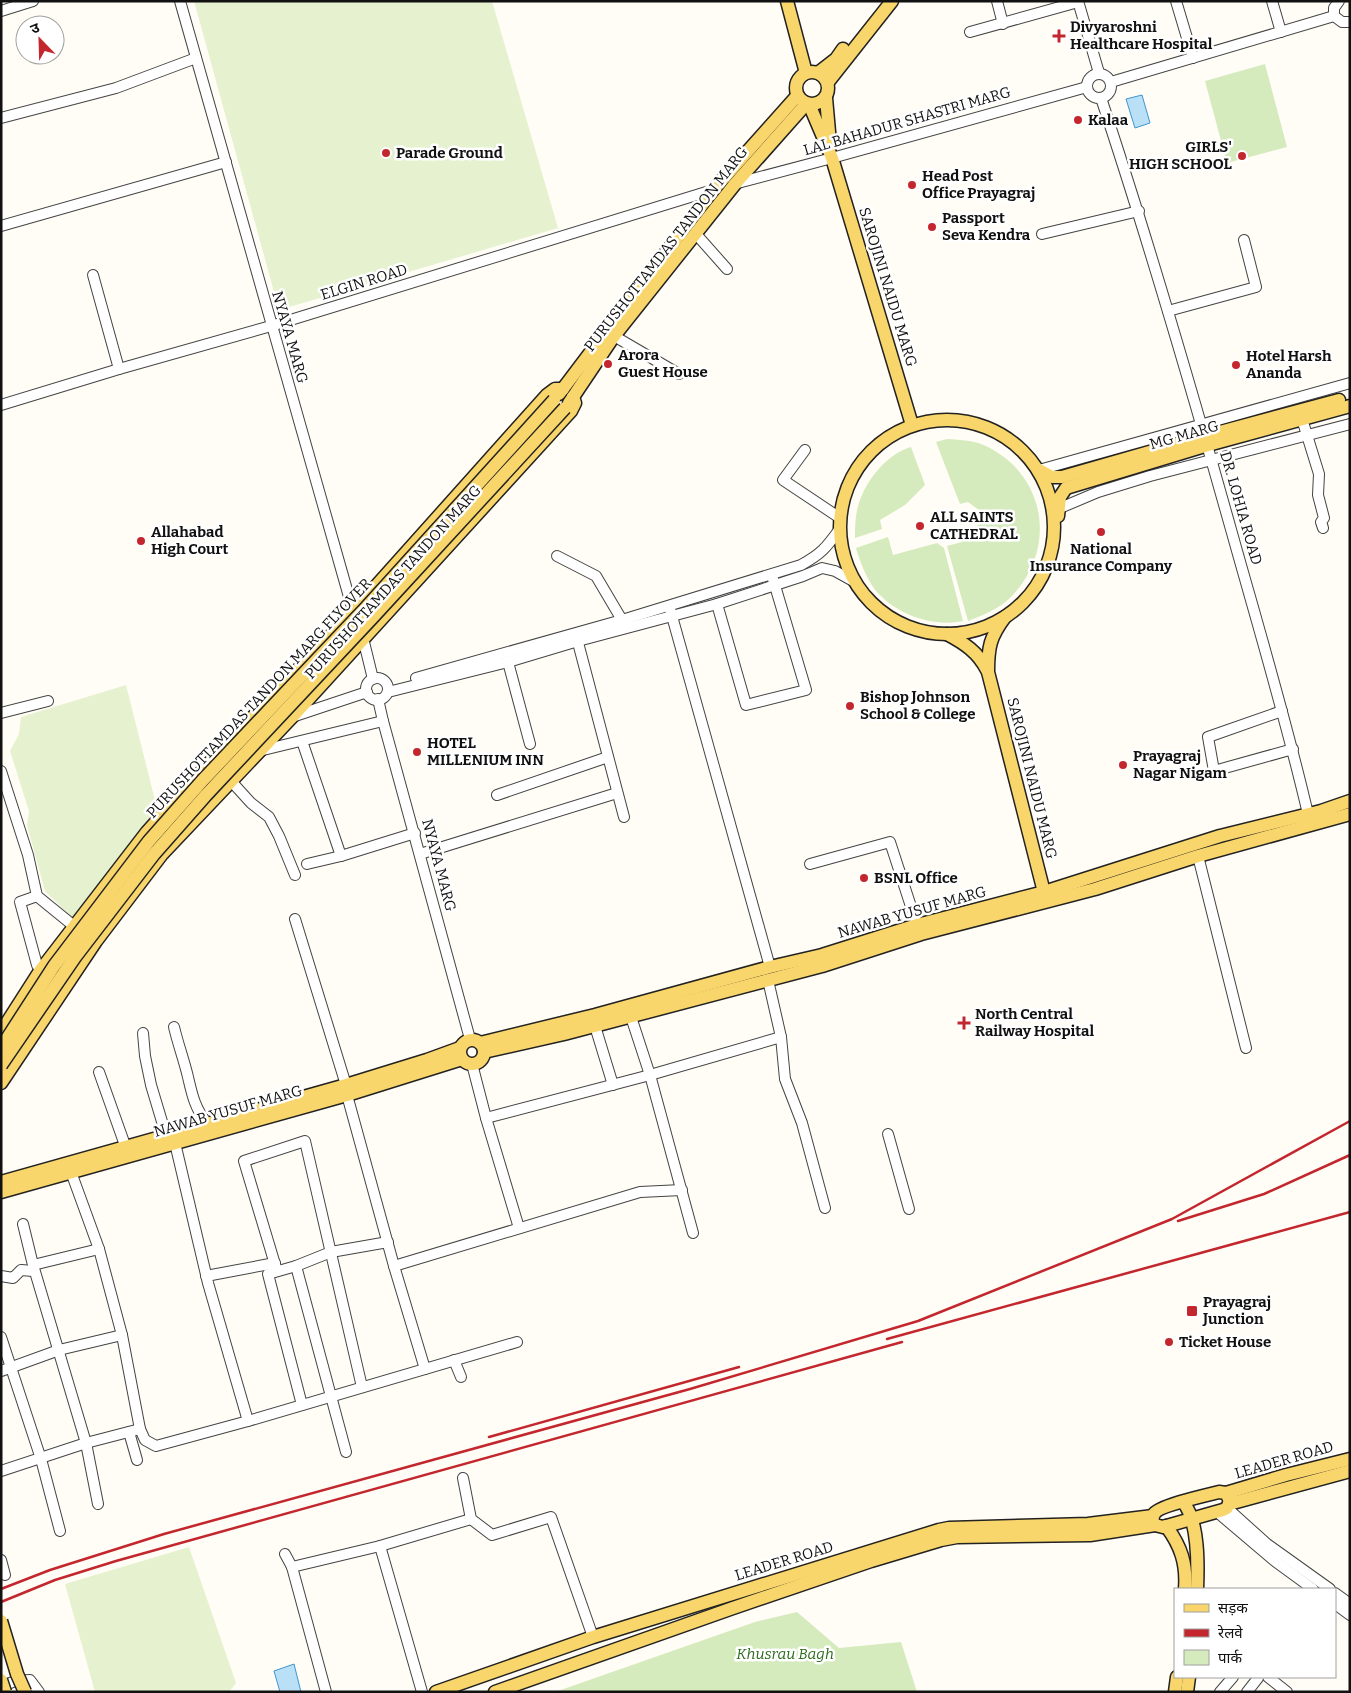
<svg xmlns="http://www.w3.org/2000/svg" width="1351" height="1693" font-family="Bitter,'Noto Sans Devanagari',serif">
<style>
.green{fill:#d5ebbd}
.pitch{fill:#e6f2cf}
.water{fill:#b9e0f7;stroke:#3f96cf}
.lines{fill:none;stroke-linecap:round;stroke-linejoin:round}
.minor-casing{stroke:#444;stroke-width:12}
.major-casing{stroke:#222;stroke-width:15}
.minor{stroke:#fff;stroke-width:10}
.major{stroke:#f9d66b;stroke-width:12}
.rail{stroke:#c4262e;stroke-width:2.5}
.major-bridge-casing{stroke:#222;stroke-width:15;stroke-linecap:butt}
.major-bridge{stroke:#f9d66b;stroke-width:12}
.poi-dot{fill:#c4262e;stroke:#fff;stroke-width:2}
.labels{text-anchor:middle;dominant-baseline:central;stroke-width:5;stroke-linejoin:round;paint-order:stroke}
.poi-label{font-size:15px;font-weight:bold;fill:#111;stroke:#fff;text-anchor:start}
.street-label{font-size:15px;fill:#111;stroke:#fff}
.park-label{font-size:15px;font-style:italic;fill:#2f6b1f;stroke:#fff}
</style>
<rect width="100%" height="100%" fill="#fffdf5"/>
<g class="green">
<path d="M1265,64L1287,147L1227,163L1205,81Z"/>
<path d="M947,439C961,440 975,440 988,447C1047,477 1057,550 1011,597C999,609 983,615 968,621L947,546L962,542L964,534L974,531L981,520L979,510L968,502L960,504L936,442Z"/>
<path d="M911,447L925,485L905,505L880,520L882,529L855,538C855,527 855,514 859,503C867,479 887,454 911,447Z"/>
<path d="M888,537L893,555L937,543L944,548L963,621C932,628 892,613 873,587C865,574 860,562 856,548Z"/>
<path d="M797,1612L839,1648L901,1642L917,1692H555L755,1622Z"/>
</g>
<g class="pitch">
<path d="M194,1H492L558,228L279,310Z"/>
<path d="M126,685L160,820L80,926L45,891L27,825L29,811L10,751L19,734L21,717Z"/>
<path d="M189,1547L236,1683L229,1692H95L65,1584Z"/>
</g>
<g class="water">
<path d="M1142,95L1150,123L1135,128L1126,99Z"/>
<path d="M294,1664L301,1692H280L274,1671Z"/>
</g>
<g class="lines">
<g class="minor-casing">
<g id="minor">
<path d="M180,1L355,618"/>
<path d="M997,1L1003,24"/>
<path d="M1078,1L1099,73"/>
<path d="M1176,1L1193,58"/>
<path d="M1272,1L1281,32"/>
<path d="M1339,1L1334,8V16L1342,22H1350"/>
<path d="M1,11L33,1"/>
<path d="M970,32L1078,2"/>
<circle cx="1099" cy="86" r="12"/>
<path d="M1111,82L1334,16"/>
<path d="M1101,98C1149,242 1191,387 1232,533C1258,626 1286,719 1308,814"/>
<path d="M1,118L116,88L196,58"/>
<path d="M734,184L832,158L1087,87"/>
<path d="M1,226L226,162"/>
<path d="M696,234L727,269"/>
<path d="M1042,234L1139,211"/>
<path d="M93,275L119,369"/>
<path d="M1168,311L1256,287L1244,240"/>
<path d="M614,336L679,374"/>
<path d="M1,405L119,369L271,326L716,189"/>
<path d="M1302,419L1319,474L1318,495L1324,518L1321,522L1323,528"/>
<path d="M805,450L783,480L840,518"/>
<path d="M1039,470L1350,383"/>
<path d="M1060,508L1098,492L1150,476L1350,424"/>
<path d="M557,556L596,576L622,620"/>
<path d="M717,604L746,705L806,690L773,579"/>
<path d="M670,609L770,967"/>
<path d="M362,634L373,679"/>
<path d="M576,635L624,817"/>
<path d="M508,662L530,744"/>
<path d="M416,678L622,620L801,565C821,554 826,548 839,530"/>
<circle cx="377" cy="689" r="11"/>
<path d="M388,692L508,662L578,641L717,604L803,576L822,568L835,571L853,581"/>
<path d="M378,699L383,721L470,1039"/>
<path d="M1282,711L1208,737L1214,771L1293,749"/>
<path d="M1,713L48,701"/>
<path d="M292,717L367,692"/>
<path d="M302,741L341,856"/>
<path d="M259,751L383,721"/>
<path d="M1,771L28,855L37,896L80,931"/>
<path d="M231,781L251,803L269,817L279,836L295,875"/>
<path d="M497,795L608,757"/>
<path d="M420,854L617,793"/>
<path d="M1198,856L1246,1048"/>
<path d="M307,864L341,856L415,833"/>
<path d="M810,864L890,842L917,925"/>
<path d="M37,896L20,902L37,965L43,975"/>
<path d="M295,919L346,1085"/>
<path d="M768,980L781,1037L785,1079L802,1123L825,1208"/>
<path d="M631,1017L650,1075L693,1233"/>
<path d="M595,1026L613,1085"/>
<path d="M174,1027C178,1044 184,1060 188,1077C192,1094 195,1109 207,1123"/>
<path d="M143,1033L145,1056L151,1085L163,1125L172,1134"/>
<path d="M472,1064L486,1118L519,1228"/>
<path d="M99,1072L126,1148"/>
<path d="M347,1095L394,1266L425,1369"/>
<path d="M486,1118L650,1075L781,1037"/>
<path d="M888,1134L909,1209"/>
<path d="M175,1143L208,1283L248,1421"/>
<path d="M71,1172L99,1249L122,1335L140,1429L145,1440L156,1446L248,1421L517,1342"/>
<path d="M23,1224L33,1265L86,1443L98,1504"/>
<path d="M296,1266L346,1452"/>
<path d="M394,1266L640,1192L682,1190"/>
<path d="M277,1271L244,1161L305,1141L362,1387"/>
<path d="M1,1276L13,1278L21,1270L33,1271V1265L99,1249"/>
<path d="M206,1276L275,1263"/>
<path d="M1,1337L41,1459L60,1531"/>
<path d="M454,1360L461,1377"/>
<path d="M1,1371L59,1350L122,1335"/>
<path d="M302,1405L268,1274L296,1266L331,1252L388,1242"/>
<path d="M129,1432L137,1460"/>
<path d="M1,1471L86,1443L140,1429"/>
<path d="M463,1478L471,1519L492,1535L551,1517L593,1637"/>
<path d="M1227,1508L1267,1544L1330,1589"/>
<path d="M1217,1512L1276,1562L1313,1589"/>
<path d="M380,1546L422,1692"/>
<path d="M285,1554L292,1567L326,1692"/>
<path d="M1,1560L5,1575"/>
<path d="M292,1567L380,1546L471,1519"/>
<path d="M1335,1593L1350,1604"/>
<path d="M1335,1604L1350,1615"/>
<path d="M1268,1677L1287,1692"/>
<path d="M1,1688C10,1681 19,1680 30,1680L39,1692"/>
<path d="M1220,1692L1233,1677"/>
<path d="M1247,1692L1258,1678"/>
</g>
</g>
<g class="major-casing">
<g id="major">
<path d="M787,1L806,73"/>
<circle cx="812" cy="88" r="16"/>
<path d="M818,73L836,59L843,49"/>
<path d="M828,82L892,1"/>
<path d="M826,98L830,143"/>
<path d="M809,104L832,158L912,425"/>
<path d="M559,394L714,189L797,96"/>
<path d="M569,403L614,336L735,184L806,104"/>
<circle cx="947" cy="527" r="107"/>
<path d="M1039,470L1052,477H1062L1205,436L1339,400"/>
<path d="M1058,516L1060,497L1066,488L1208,445L1350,406"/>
<path d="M1005,617C990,637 988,647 988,672L1046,900"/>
<path d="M947,634C964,643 978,652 987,670"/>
<path d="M1,1032L40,971L147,832L213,759L352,613L547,395L555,389H563"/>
<circle cx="472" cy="1052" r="12"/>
<path d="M480,1043L595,1015L770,967L822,955L917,925L1044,892L1220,836L1321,811L1350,801"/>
<path d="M484,1052L564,1034L822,966L921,934L1095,889L1198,856L1350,814"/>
<path d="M1,1083L96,941L162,854L292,717L571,411L575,403L573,397"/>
<path d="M1,1182L346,1085L427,1060L460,1048"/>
<path d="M1,1192L347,1095L462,1059"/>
<path d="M1219,1492L1226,1493L1230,1501L1227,1508L1223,1510L1163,1527L1155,1525C1153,1522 1151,1518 1154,1514C1158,1506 1207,1495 1219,1492Z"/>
<path d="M1226,1493L1286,1475L1350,1459"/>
<path d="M1183,1502C1199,1521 1198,1565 1197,1589"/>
<path d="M1229,1504L1350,1471"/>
<path d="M1166,1526C1181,1546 1187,1564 1185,1589"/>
<path d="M436,1692L593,1637L939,1530L949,1528L1088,1524L1153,1516"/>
<path d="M495,1692L733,1608L871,1561L941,1540L957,1537L1090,1535L1155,1525"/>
<path d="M1175,1692L1177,1677"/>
<path d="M1187,1692L1189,1677"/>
</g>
</g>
<use href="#minor" class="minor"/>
<use href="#major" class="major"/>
<g class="rail">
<path d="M1178,1221L1264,1194L1350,1155"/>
<path d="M887,1339L1350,1212"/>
<path d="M489,1437L739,1367"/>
<path d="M1,1589L50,1570L164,1534L690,1389L918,1321L1172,1219L1350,1121"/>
<path d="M1,1602L55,1580L116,1561L902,1342"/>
</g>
<g class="major-bridge-casing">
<g id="major-bridge">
<path d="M1,1048L54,966L149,841L203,780L363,611L554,400"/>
<path d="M1,1065L75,957L154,854L206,795L372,618L565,408"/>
<path d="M1,1621L17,1674L25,1692"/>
<path d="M1,1680L5,1692"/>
</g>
</g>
<use href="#major-bridge" class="major-bridge"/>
</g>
<g class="poi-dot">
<path d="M1056.5 28.5h5v5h5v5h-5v5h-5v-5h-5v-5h5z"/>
<circle cx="1078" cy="120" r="5"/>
<circle cx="386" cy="153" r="5"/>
<circle cx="1242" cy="156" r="5"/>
<circle cx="912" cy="185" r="5"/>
<circle cx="932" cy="227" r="5"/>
<circle cx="608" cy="364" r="5"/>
<circle cx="1236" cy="365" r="5"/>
<circle cx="920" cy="526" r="5"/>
<circle cx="1101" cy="532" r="5"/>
<circle cx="141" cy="541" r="5"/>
<circle cx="850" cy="706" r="5"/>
<circle cx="417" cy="752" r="5"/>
<circle cx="1123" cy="765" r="5"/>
<circle cx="864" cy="878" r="5"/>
<path d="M961.5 1015.5h5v5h5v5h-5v5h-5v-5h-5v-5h5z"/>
<rect x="1186" y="1305" width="12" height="12" rx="2.5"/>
<circle cx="1169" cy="1342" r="5"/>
</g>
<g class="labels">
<g class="poi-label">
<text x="1070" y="27">Divyaroshni<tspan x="1070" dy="17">Healthcare Hospital</tspan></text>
<text x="1088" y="120">Kalaa</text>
<text x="1232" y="147" text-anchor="end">GIRLS'<tspan x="1232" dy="17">HIGH SCHOOL</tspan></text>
<text x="396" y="153">Parade Ground</text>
<text x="922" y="176">Head Post<tspan x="922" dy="17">Office Prayagraj</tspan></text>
<text x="942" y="218">Passport<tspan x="942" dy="17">Seva Kendra</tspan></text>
<text x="618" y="355">Arora<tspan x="618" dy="17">Guest House</tspan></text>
<text x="1246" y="356">Hotel Harsh<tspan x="1246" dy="17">Ananda</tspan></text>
<text x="930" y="517">ALL SAINTS<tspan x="930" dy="17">CATHEDRAL</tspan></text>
<text x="151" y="532">Allahabad<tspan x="151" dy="17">High Court</tspan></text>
<text x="1101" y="549" text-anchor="middle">National<tspan x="1101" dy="17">Insurance Company</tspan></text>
<text x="860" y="697">Bishop Johnson<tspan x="860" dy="17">School &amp; College</tspan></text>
<text x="427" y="743">HOTEL<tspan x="427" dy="17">MILLENIUM INN</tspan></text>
<text x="1133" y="756">Prayagraj<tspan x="1133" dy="17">Nagar Nigam</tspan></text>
<text x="874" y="878">BSNL Office</text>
<text x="975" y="1014">North Central<tspan x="975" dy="17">Railway Hospital</tspan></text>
<text x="1203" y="1302">Prayagraj<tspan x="1203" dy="17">Junction</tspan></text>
<text x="1179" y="1342">Ticket House</text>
</g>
<g class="street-label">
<text transform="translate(907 121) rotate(-16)">LAL BAHADUR SHASTRI MARG</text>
<text transform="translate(666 249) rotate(-52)">PURUSHOTTAMDAS TANDON MARG</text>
<text transform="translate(364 282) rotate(-17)">ELGIN ROAD</text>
<text transform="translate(888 287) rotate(73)">SAROJINI NAIDU MARG</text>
<text transform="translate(290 337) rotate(74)">NYAYA MARG</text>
<text transform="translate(1184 435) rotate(-16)">MG MARG</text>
<text transform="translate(1241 508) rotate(74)">DR. LOHIA ROAD</text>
<text transform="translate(393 582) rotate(-48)">PURUSHOTTAMDAS TANDON MARG</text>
<text transform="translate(259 698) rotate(-47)">PURUSHOTTAMDAS TANDON MARG FLYOVER</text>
<text transform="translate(1032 778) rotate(76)">SAROJINI NAIDU MARG</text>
<text transform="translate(439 865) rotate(75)">NYAYA MARG</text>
<text transform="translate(912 912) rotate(-16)">NAWAB YUSUF MARG</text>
<text transform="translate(228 1111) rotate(-16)">NAWAB YUSUF MARG</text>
<text transform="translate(1284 1460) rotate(-16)">LEADER ROAD</text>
<text transform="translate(784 1561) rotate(-17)">LEADER ROAD</text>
</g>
<g class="park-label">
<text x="785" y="1654">Khusrau Bagh</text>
</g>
</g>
<rect width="1351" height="1693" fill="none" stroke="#111111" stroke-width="5"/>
<rect x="1174" y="1588" width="162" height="90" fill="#ffffff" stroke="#a0a0a0"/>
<rect x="1184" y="1604" width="25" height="8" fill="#f9d66b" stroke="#a0a0a0"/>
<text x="1218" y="1613" font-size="15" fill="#111111">सड़क</text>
<rect x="1184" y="1629" width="25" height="8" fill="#c4262e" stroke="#a0a0a0"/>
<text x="1218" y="1638" font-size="15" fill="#111111">रेलवे</text>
<rect x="1184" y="1650" width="25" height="15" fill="#d5ebbd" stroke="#a0a0a0"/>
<text x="1218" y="1663" font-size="15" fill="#111111">पार्क</text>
<g transform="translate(40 40) rotate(337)"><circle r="24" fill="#ffffff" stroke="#a0a0a0"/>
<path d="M0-4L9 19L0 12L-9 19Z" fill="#c4262e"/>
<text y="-8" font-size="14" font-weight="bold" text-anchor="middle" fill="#111111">उ</text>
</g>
</svg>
